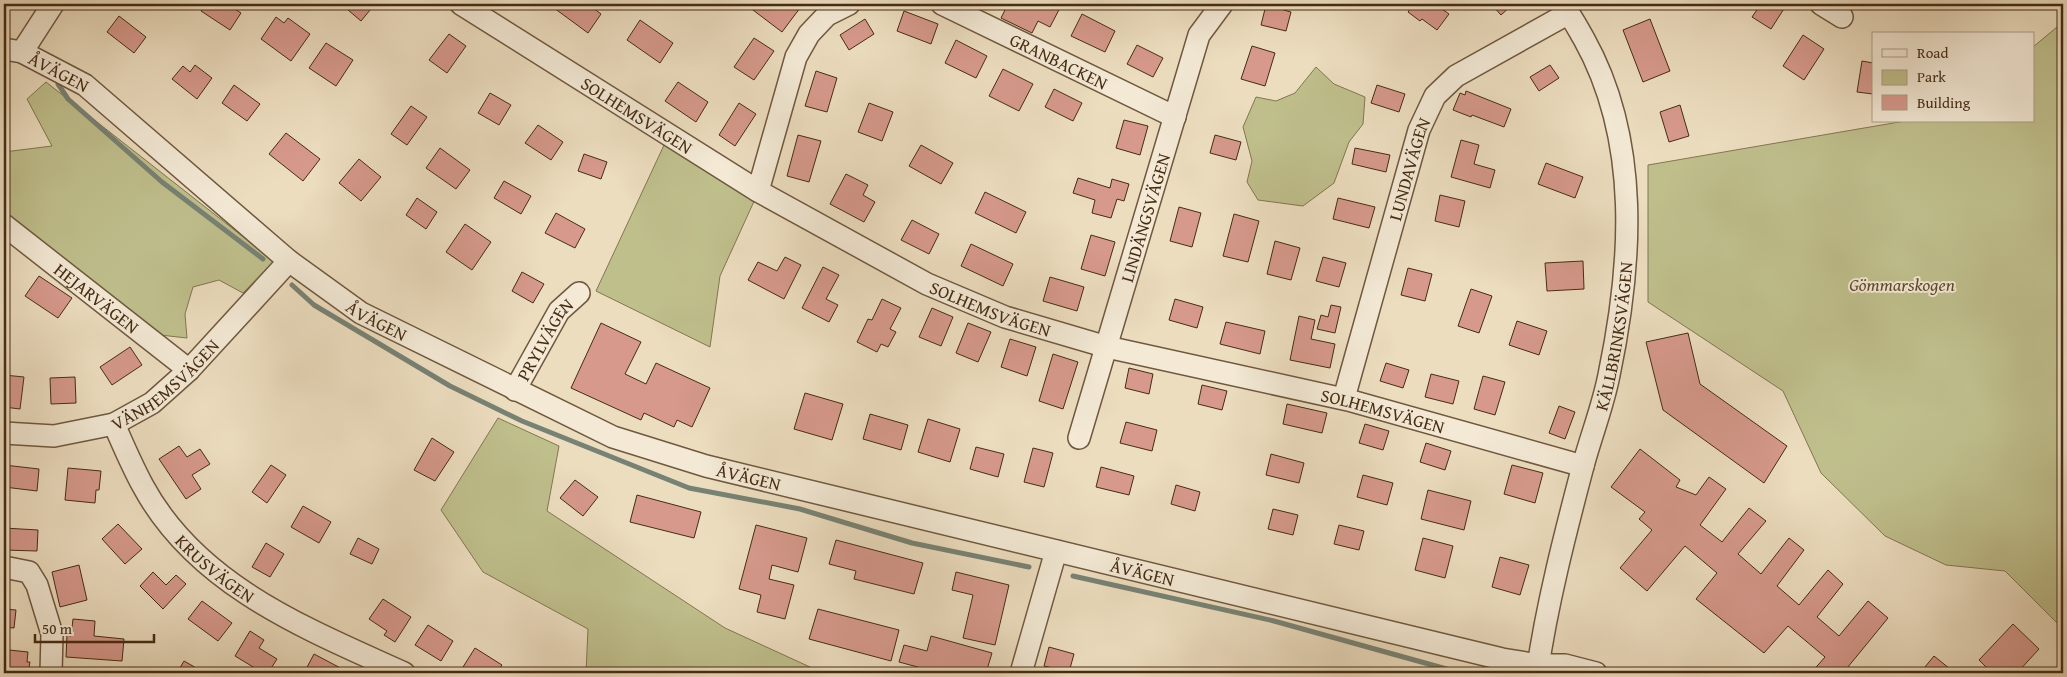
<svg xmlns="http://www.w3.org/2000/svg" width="2067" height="677" font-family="'Gentium Book Plus',serif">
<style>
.green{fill:#bfbf8c;stroke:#827650}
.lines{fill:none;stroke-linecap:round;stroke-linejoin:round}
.stream{stroke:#788274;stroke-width:5}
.building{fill:#d6998c;stroke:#462c14}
.minor-casing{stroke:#70583f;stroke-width:24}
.minor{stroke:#f3e9d5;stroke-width:21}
.labels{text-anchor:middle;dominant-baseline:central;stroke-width:4;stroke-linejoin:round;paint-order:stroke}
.street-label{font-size:18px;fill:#462c14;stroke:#f3e9d5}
.park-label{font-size:18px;font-style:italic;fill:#5e492c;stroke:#f3e9d5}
</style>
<rect width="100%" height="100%" fill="#ecddbf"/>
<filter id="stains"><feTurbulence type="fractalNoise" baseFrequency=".004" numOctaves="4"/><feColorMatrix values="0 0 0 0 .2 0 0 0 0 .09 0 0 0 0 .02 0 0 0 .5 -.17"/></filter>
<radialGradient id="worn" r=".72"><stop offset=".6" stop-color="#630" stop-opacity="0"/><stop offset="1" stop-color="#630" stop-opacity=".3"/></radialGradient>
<g class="green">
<path d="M2063,22V629L2005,571L1946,565L1885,536L1821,473L1783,391L1648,302V165L1905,121H2033V47Z"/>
<path d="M1316,67L1334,84L1365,97L1363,124L1349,142L1334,183L1303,206L1258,200L1247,182L1252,161L1243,127L1256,97L1276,101L1295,93Z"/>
<path d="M46,82L274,261L243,293L219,280L193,287L185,314L187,338L160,335L4,219V152L52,146L27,99Z"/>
<path d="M665,143L756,197L720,276L710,347L596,291Z"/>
<path d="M498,418L559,446L547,511L725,628L823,673H586L588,629L483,572L441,510Z"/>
</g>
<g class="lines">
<g class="stream">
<path d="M5,4H6"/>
<path d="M58,84L68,99L162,182L263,259"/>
<path d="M292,285L314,305L450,386L522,421L689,488L800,509L912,543L1029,567"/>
<path d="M1073,576L1274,621L1461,673"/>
</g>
</g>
<g class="building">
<path d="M206,4H227L241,13L230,30L201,11Z"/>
<path d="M341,4H375L361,21Z"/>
<path d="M557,4H588L601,14L588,33L554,8Z"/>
<path d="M752,4H767L769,5L771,4H803L782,32L749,7Z"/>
<path d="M1008,4L1019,8L1021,4H1062L1050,27L1038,21L1032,33L1001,18Z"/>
<path d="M1414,4H1435L1449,14L1437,30L1422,19L1420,21L1408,12Z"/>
<path d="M1491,4H1513L1501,15Z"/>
<path d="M1761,4H1787L1771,29L1752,17Z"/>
<path d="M1266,5L1291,12L1286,31L1261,25Z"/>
<path d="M904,11L938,24L931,44L897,31Z"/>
<path d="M1082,14L1115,31L1105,52L1071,36Z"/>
<path d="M119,16L146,37L134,53L107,32Z"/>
<path d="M276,17L284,23L288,18L310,34L291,61L261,39Z"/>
<path d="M865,19L874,34L849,50L840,35Z"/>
<path d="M1650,19L1670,71L1643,82L1623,30Z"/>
<path d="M640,20L673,43L660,63L627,40Z"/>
<path d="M449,34L466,46L447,73L429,60Z"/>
<path d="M1803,35L1824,49L1804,80L1783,66Z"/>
<path d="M754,38L774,51L754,80L734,67Z"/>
<path d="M956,40L987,56L976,78L945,63Z"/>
<path d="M326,43L353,60L336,86L309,68Z"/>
<path d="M1137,45L1163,58L1153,77L1127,64Z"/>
<path d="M1252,46L1275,53L1265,86L1241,79Z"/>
<path d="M1862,61L1873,63V94L1857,92Z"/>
<path d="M195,65L212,78L197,99L172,79L183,66L190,72Z"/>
<path d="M1550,65L1559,78L1539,91L1530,77Z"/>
<path d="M1003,69L1033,84L1019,111L989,96Z"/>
<path d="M816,71L837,78L827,112L805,106Z"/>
<path d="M678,82L708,102L696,122L665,101Z"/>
<path d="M234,85L260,104L247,121L222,103Z"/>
<path d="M1377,85L1405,94L1399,112L1371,103Z"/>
<path d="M1054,89L1082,103L1073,121L1045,107Z"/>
<path d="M1466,91L1511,109L1504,127L1472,115L1471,117L1453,110L1460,93L1465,95Z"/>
<path d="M490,93L511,105L499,125L478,113Z"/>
<path d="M739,103L756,114L735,146L719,135Z"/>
<path d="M869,103L893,112L882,141L858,132Z"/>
<path d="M1680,105L1689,136L1669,142L1660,112Z"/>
<path d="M411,106L427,117L407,145L391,134Z"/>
<path d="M1124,120L1148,126L1140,155L1116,148Z"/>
<path d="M538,125L563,142L551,160L525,143Z"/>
<path d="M286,133L320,159L303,181L269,154Z"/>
<path d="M798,135L821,141L809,182L787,176Z"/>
<path d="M1215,135L1241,142L1236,160L1210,153Z"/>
<path d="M1461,140L1479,145L1474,164L1495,170L1490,188L1451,177Z"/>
<path d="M921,145L953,163L941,184L909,166Z"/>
<path d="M440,148L470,170L456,189L426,168Z"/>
<path d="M1355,148L1390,155L1386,172L1352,164Z"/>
<path d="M584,154L607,162L601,179L578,171Z"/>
<path d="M359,159L381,177L361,201L339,183Z"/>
<path d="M1546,163L1583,177L1575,198L1538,184Z"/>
<path d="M846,174L868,185L863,195L875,202L864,222L830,204Z"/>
<path d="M1078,178L1110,188L1112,179L1129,184L1124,201L1117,199L1111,218L1092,213L1095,200L1073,193Z"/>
<path d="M504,181L531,196L521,214L494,198Z"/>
<path d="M985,192L1026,212L1016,233L975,213Z"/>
<path d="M1440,195L1465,201L1459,227L1435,221Z"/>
<path d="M417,198L437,212L426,229L406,215Z"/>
<path d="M1338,198L1375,207L1369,228L1333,219Z"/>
<path d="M1179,207L1201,213L1192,247L1170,241Z"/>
<path d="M556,213L585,229L575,248L545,233Z"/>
<path d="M1234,214L1259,221L1248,262L1223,256Z"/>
<path d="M912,220L939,234L929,254L901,240Z"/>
<path d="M465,224L491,242L472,270L446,252Z"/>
<path d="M1091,235L1115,242L1105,276L1081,269Z"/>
<path d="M1275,241L1300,248L1291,280L1267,274Z"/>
<path d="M971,244L1013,264L1003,286L961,266Z"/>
<path d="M785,257L801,265L784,299L748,280L758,262L777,271Z"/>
<path d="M1323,257L1346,263L1339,287L1316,281Z"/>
<path d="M1583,261L1584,289L1547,291L1545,263Z"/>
<path d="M823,267L839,275L826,299L838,305L829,322L802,308Z"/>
<path d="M1408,268L1432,274L1425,301L1401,295Z"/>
<path d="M522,272L544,284L533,303L512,291Z"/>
<path d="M39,276L72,298L58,318L25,296Z"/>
<path d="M1050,277L1084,287L1077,311L1043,301Z"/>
<path d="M1471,289L1492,296L1479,333L1458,326Z"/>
<path d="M882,299L901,308L890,329L896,332L888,347L881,344L877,352L857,342L868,319L872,320Z"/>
<path d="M1175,299L1203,307L1197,328L1169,320Z"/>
<path d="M1331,305L1341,307L1335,333L1317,329L1321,315L1328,317Z"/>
<path d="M932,308L953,317L941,346L919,337Z"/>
<path d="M1299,316L1315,320L1311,339L1335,344L1330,368L1290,360Z"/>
<path d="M1517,321L1547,331L1539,355L1509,345Z"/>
<path d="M1226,322L1265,331L1260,354L1220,344Z"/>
<path d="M601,323L641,342L625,374L646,384L656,363L710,388L692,427L677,420L674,427L644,413L641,420L571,388Z"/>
<path d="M968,323L991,332L978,362L956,353Z"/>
<path d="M1688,333L1700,384L1787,446L1764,483L1663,410L1646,342Z"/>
<path d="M1010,339L1036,347L1027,376L1001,367Z"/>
<path d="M130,347L142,365L112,385L100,367Z"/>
<path d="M1053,354L1078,362L1063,409L1039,401Z"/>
<path d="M1386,363L1409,370L1403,388L1380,381Z"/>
<path d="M1129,368L1153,374L1149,394L1125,388Z"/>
<path d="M1431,374L1459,381L1453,404L1425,397Z"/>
<path d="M4,375L24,377L20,409L4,407Z"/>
<path d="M1483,376L1505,382L1495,415L1474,409Z"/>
<path d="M75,377L76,403L51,404L50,378Z"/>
<path d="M1202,385L1227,391L1222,410L1198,404Z"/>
<path d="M805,393L843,404L832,440L794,429Z"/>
<path d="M1287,404L1327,413L1322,433L1283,424Z"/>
<path d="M1559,406L1575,412L1565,439L1549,433Z"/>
<path d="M870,414L908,425L901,450L863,439Z"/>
<path d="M928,419L960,429L950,462L918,452Z"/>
<path d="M1126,422L1157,430L1152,451L1120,443Z"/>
<path d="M1365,424L1389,431L1383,450L1359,443Z"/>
<path d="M432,438L454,452L435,481L414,470Z"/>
<path d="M1426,443L1451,451L1445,470L1420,462Z"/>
<path d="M179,446L187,457L200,449L210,464L192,475L201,489L186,499L159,459Z"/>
<path d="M976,447L1004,454L998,477L970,469Z"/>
<path d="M1033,448L1053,453L1044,487L1024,482Z"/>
<path d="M1640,449L1680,480L1676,487L1696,495L1709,477L1726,489L1700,525L1722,542L1749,508L1766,521L1738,554L1761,574L1789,538L1804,550L1777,586L1799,605L1828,570L1843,584L1817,617L1839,636L1868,601L1888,618L1843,673H1811L1825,657L1788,626L1764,653L1696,599L1717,573L1685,546L1647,591L1620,568L1652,530L1639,519L1645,512L1611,487Z"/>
<path d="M1271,454L1304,463L1299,483L1266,475Z"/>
<path d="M4,465L39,469L37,491L4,487Z"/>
<path d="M271,465L286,475L267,503L252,492Z"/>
<path d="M1512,465L1543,473L1535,503L1504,494Z"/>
<path d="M1101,467L1134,476L1129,495L1096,487Z"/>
<path d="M68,468L101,471L99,490H96L95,503L65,500Z"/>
<path d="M1363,475L1393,483L1387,505L1357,497Z"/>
<path d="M575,480L598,497L583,516L560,498Z"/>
<path d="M1176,485L1200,492L1195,511L1171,504Z"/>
<path d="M1428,490L1471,501L1464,530L1421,519Z"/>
<path d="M637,495L701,512L694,538L630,522Z"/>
<path d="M303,506L331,522L319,543L291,527Z"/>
<path d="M1273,509L1298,515L1293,535L1268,529Z"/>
<path d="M118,524L142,549L125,564L102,539Z"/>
<path d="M756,525L807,538L798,572L772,565L769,579L794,585L785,619L757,612L761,595L739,589Z"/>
<path d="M1339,525L1364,531L1359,550L1334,544Z"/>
<path d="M4,528L38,530L37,551L4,550Z"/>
<path d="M358,538L379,549L372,564L350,554Z"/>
<path d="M1423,538L1453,546L1445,578L1415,570Z"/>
<path d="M836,540L923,563L914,594L854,579L856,571L829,564Z"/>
<path d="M266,543L284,554L270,577L252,567Z"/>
<path d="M1500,557L1529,565L1520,595L1492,587Z"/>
<path d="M79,565L87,600L60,607L52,572Z"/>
<path d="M153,572L166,585L176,575L186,584L163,609L140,586Z"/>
<path d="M956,572L1009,585L995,645L963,638L973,595L952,590Z"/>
<path d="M383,599L411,617L395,642L384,635L387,631L369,619Z"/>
<path d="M202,601L232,623L218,641L188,619Z"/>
<path d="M4,609L16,610L14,628L4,627Z"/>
<path d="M818,609L899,630L891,661L809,639Z"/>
<path d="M73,619L95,621L94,636L124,639L122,661L66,657L67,635L71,636Z"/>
<path d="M2013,624L2039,649L2017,673H1992L1979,660Z"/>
<path d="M428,625L453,641L441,661L415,645Z"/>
<path d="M250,631L264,640L259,648L277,659L268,673H263L235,656Z"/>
<path d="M931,636L992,653L986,673H940L899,662L904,645L927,651Z"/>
<path d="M1049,647L1074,654L1069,672L1044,666Z"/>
<path d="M475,648L502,665L496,673H472L463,667Z"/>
<path d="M9,650L28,652L27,662H30L28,673H6Z"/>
<path d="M314,654L348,672L347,673H304Z"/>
<path d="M1934,656L1955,673H1920Z"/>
<path d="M184,661L205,673H177Z"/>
</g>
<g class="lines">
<g class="minor-casing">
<g id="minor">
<path id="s1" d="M461,4L758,191L927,284L1005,317L1107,347L1348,400L1583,466"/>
<path id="s2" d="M942,4L1175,117"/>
<path d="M1821,4L1842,17"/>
<path id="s3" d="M4,49L22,52L85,85L289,261L361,313L613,437L706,466L1502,659L1538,665H1565L1596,673"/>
<path d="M22,52L53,4"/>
<path d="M758,191L796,57L809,34L827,15L849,4"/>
<path id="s4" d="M4,225L189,370"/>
<path id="s5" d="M515,390L559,311L579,293"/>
<path id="s6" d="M1344,398L1419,130L1435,96L1456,76L1569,13"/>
<path id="s7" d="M114,424C123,445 132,466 143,486C197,586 307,629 404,673"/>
<path id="s8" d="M4,433L54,436L114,424L152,403L189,370L289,261"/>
<path id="s9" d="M1079,438L1199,35L1222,4"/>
<path d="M4,567L29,572L37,585L52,634L51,673"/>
<path d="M1021,673L1056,551"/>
<path id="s10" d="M1537,673C1547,604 1565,534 1583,466C1591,436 1603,406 1609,375C1632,265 1641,141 1584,39C1577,27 1571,15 1562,4"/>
</g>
</g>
<use href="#minor" class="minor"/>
</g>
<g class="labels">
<g class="street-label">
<text stroke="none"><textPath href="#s2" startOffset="130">GRANBACKEN</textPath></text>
<text stroke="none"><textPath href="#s3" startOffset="60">ÅVÄGEN</textPath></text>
<text stroke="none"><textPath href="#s1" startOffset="208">SOLHEMSVÄGEN</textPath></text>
<text stroke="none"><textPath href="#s6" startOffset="238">LUNDAVÄGEN</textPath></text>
<text stroke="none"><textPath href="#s9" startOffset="230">LINDÄNGSVÄGEN</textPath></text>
<text stroke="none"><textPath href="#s4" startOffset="118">HEJARVÄGEN</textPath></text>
<text stroke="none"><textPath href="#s1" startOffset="612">SOLHEMSVÄGEN</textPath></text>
<text stroke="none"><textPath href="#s3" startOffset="465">ÅVÄGEN</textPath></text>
<text stroke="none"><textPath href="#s10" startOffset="346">KÄLLBRINKSVÄGEN</textPath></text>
<text stroke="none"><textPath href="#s5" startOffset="59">PRYLVÄGEN</textPath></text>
<text stroke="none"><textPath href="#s8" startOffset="176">VÄNHEMSVÄGEN</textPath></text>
<text stroke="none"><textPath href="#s1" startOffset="1018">SOLHEMSVÄGEN</textPath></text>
<text stroke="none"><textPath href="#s3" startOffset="870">ÅVÄGEN</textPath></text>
<text stroke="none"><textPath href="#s7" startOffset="179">KRUSVÄGEN</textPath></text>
<text stroke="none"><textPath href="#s3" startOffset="1275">ÅVÄGEN</textPath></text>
</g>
<g class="park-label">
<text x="1902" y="284">Gömmarskogen</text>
</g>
</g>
<rect width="2067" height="677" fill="none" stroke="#ecddbf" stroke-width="20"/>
<rect x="5" y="5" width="2057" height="667" fill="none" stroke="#462c14" stroke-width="2.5"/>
<rect x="10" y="10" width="2047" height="657" fill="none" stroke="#462c14"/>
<rect x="1872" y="32" width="162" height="90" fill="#f3e9d5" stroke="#ae9d88"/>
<rect x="1882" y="49" width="25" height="8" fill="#f3e9d5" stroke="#ae9d88"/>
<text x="1917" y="58" font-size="15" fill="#462c14">Road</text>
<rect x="1882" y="70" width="25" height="15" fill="#bfbf8c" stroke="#ae9d88"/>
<text x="1917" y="82" font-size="15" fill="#462c14">Park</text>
<rect x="1882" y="95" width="25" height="15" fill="#d6998c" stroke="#ae9d88"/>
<text x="1917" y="108" font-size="15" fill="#462c14">Building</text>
<path d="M35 634v8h119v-8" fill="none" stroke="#462c14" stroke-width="2.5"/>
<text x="42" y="634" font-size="15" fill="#462c14" stroke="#f3e9d5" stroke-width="4" paint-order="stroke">50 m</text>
<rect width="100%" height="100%" filter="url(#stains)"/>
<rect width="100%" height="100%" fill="url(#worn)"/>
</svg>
